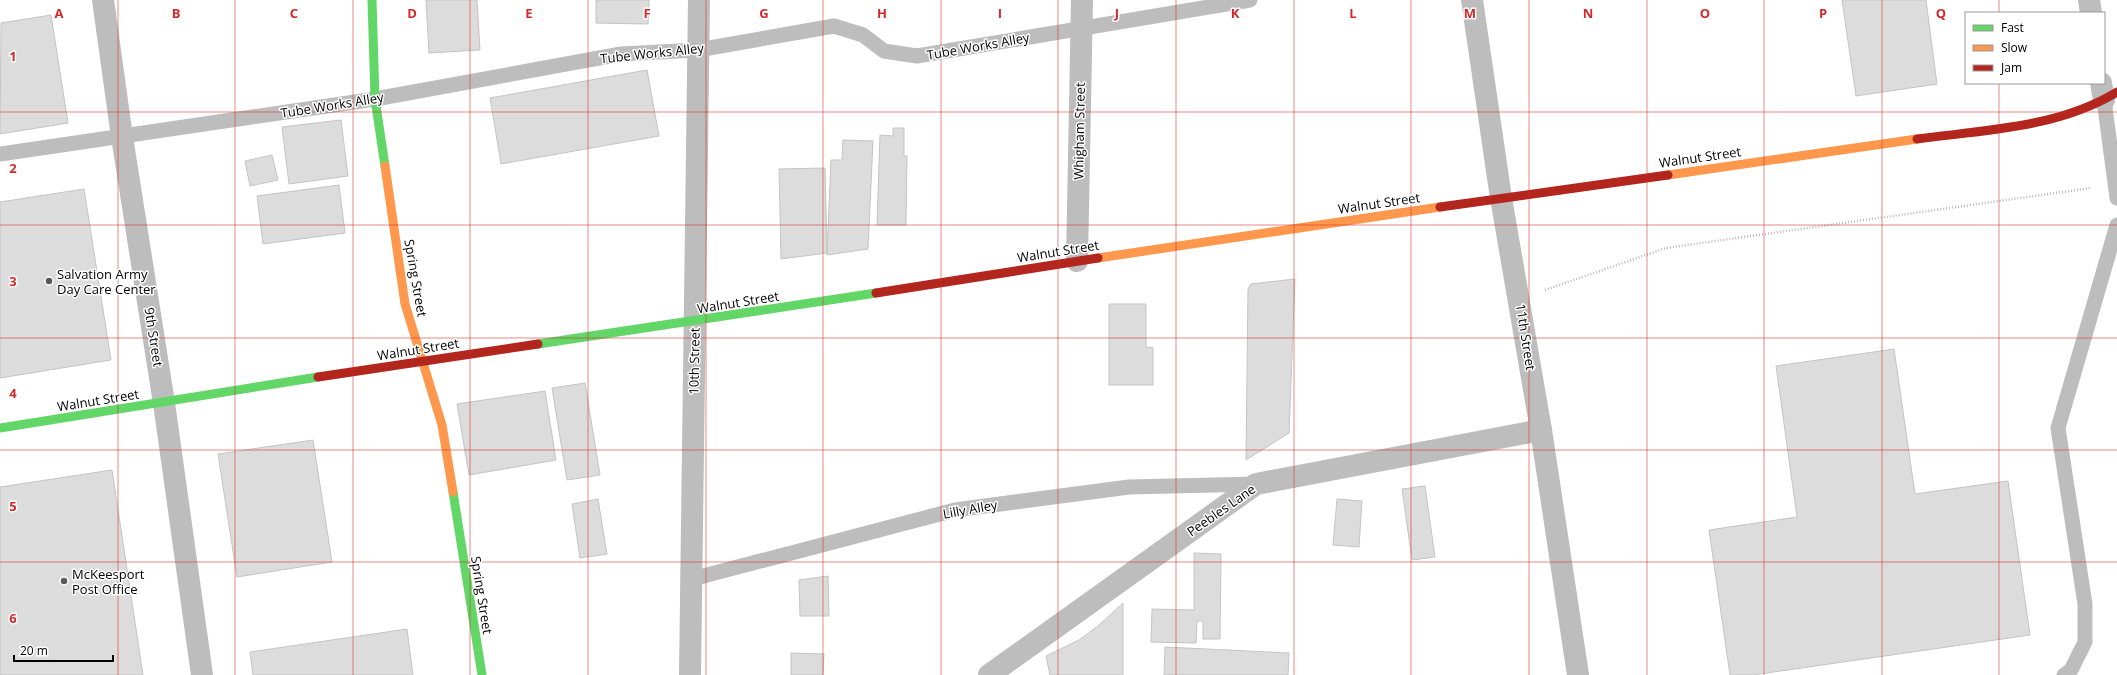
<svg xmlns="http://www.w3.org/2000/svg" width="2117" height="675" font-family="'Open Sans',sans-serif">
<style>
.building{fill:#dcdcdc;stroke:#c4c4c4}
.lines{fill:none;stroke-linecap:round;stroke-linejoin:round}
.path{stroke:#b8b8b8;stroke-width:2.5;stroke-dasharray:1 2;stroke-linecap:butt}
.lane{stroke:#bdbdbd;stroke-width:15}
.street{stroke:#bdbdbd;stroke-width:22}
.fast{stroke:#63d668;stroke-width:9}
.slow{stroke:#ff974d;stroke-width:9}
.jam{stroke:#b3261e;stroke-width:9}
.grid{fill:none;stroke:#d62828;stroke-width:1;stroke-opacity:0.55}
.poi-dot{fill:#595959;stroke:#fff;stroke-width:1.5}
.labels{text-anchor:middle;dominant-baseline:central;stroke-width:3;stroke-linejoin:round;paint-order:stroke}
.street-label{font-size:13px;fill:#000;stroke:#fff}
.poi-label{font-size:13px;fill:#000;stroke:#fff;text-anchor:start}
.grid-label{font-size:13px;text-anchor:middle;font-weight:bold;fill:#d62828;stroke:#fff;stroke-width:3;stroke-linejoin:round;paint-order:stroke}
</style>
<rect width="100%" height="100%" fill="#fff"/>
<g class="building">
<path d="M426,0H477L480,50L429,53Z"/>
<path d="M596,0H649L648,24L596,23Z"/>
<path d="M1842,0H1926L1937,84L1856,96Z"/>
<path d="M51,15L68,123L0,134L1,23Z"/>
<path d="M647,70L659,136L501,164L490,98Z"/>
<path d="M341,120L348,176L289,184L282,127Z"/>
<path d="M893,128H904V156H907L906,225H877L880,135L893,136Z"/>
<path d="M843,140L873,141L868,249L827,255L831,160H842Z"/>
<path d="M272,155L278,180L250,186L245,161Z"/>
<path d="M825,168L827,253L781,259L779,169Z"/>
<path d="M339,185L345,233L263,244L257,196Z"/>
<path d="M84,189L111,360L0,378V202Z"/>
<path d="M1295,279L1289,433L1246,460L1248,289L1251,284Z"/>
<path d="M1109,304H1146V347L1153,348V385H1109Z"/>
<path d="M1894,349L1915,494L2008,481L2030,635L1753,675H1730L1709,530L1797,517L1776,366Z"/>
<path d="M585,383L600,475L567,480L552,388Z"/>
<path d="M545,391L556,460L469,475L457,404Z"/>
<path d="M313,440L332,562L237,577L218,454Z"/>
<path d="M112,470L143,675H0V487Z"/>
<path d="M1425,486L1435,557L1412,560L1402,489Z"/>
<path d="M598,499L607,554L580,558L572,504Z"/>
<path d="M1337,499L1362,501L1359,547L1333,545Z"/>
<path d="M1194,553L1221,554L1220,639H1203V621H1197L1196,643L1151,642L1152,609L1194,610Z"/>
<path d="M828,576L829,616H800L799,580Z"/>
<path d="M1123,603V675H1050L1046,656L1079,640L1098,626Z"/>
<path d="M407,629L413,675H253L250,652Z"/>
<path d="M1165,647L1289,653L1288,675H1164Z"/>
<path d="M791,653L824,654L823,675H791Z"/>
</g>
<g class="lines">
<path class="path" d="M1545,290L1666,248L2091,188"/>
<g class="lane">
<path d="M2104,100L2117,198"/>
<path d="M0,154L375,99L621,54L698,50L834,26L863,35L884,51L917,56L1250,0"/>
<path d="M692,579L955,510L1129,487L1256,484"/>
<path d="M2064,675L2071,670L2085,642V604L2058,428L2117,225"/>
</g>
<g class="street">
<path d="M103,0L122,137L164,403L202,675"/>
<path d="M1472,0L1501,198L1541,430L1578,675"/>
<path d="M2089,0L2091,13"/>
<path d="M2101,83L2104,100"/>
<path d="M1077,261L1082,0"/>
<path d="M690,675L699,0"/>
<path d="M989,675L1256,484L1541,430"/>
</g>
<g class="fast">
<path d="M372,0L375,99L385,166"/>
<path d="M538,344L876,293"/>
<path d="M0,428L318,377"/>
<path d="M453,492L482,675"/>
</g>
<g class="slow">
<path d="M385,166L405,304L442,425L453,492"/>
<path d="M1668,175L1917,139"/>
<path d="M1098,258L1440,207"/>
</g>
<g class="jam">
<path d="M1917,139C1984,130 2058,128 2117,92"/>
<path d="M1440,207L1668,175"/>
<path d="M876,293L1098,258"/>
<path d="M318,377L538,344"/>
</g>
</g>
<path class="grid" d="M118,0V675M235,0V675M353,0V675M470,0V675M588,0V675M706,0V675M823,0V675M941,0V675M1058,0V675M1176,0V675M1294,0V675M1411,0V675M1529,0V675M1647,0V675M1764,0V675M1882,0V675M1999,0V13M1999,83V675M0,112H2117M0,225H2117M0,338H2117M0,450H2117M0,562H2117"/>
<g class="poi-dot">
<circle cx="49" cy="281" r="4"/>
<circle cx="64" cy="581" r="4"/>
</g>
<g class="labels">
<g class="street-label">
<text transform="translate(978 46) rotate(-10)">Tube Works Alley</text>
<text transform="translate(652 53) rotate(-6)">Tube Works Alley</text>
<text transform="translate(332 105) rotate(-9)">Tube Works Alley</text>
<text transform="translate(1079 131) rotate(-89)">Whigham Street</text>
<text transform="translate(1700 157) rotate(-8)">Walnut Street</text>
<text transform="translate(1379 203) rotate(-8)">Walnut Street</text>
<text transform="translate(1058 251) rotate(-9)">Walnut Street</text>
<text transform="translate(416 278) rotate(80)">Spring Street</text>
<text transform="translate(738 302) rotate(-9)">Walnut Street</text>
<text transform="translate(154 337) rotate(81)">9th Street</text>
<text transform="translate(1526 337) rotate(81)">11th Street</text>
<text transform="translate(418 349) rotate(-9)">Walnut Street</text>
<text transform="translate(694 361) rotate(-89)">10th Street</text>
<text transform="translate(98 400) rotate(-9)">Walnut Street</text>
<text transform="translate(970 509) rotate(-10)">Lilly Alley</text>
<text transform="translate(1221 510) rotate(-35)">Peebles Lane</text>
<text transform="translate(482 595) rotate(81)">Spring Street</text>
</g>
<g class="poi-label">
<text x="57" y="274">Salvation Army<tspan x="57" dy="15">Day Care Center</tspan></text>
<text x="72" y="574">McKeesport<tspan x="72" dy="15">Post Office</tspan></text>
</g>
</g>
<g class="grid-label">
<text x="59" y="18">A</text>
<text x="176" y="18">B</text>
<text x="294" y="18">C</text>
<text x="412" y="18">D</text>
<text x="529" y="18">E</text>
<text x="647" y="18">F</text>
<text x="764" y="18">G</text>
<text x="882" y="18">H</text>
<text x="1000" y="18">I</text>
<text x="1117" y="18">J</text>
<text x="1235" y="18">K</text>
<text x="1353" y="18">L</text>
<text x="1470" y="18">M</text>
<text x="1588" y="18">N</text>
<text x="1705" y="18">O</text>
<text x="1823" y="18">P</text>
<text x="1941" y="18">Q</text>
<text x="13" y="61">1</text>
<text x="13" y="173">2</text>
<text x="13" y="286">3</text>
<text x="13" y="398">4</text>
<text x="13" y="511">5</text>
<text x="13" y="623">6</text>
</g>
<rect x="1965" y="12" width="140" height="72" fill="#ffffff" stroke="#999999"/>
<rect x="1973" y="25" width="20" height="6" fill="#63d668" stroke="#999999"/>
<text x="2001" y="32" font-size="12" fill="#000000">Fast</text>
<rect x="1973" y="45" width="20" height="6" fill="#ff974d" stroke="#999999"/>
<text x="2001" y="52" font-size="12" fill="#000000">Slow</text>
<rect x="1973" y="65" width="20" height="6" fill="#b3261e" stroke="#999999"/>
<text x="2001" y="72" font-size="12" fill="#000000">Jam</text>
<path d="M14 655v6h99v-6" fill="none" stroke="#000000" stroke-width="2"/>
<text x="20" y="655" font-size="12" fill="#000000" stroke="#ffffff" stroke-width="3" paint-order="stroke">20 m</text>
</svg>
